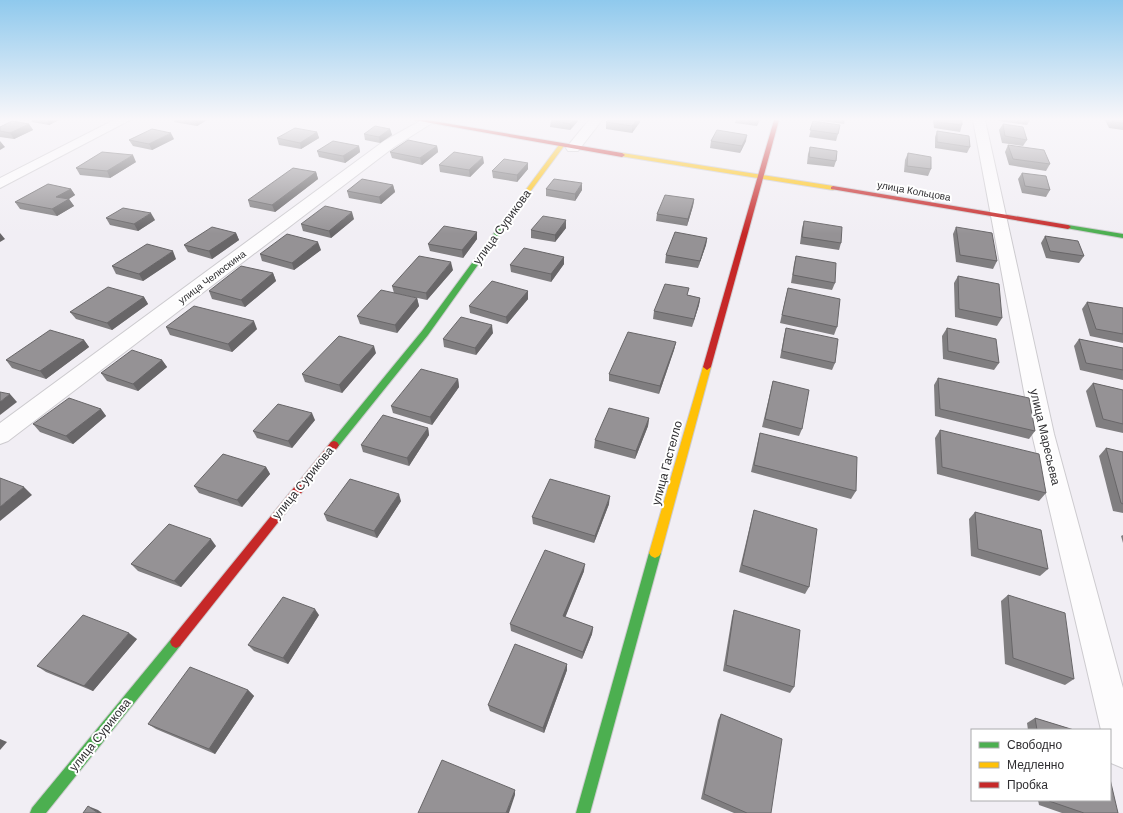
<svg xmlns="http://www.w3.org/2000/svg" width="1123" height="813" font-family="'DM Sans',sans-serif">
<style>
.lines{fill:none;stroke-linecap:round;stroke-linejoin:round}
.street-casing{stroke:#cdcbcf;stroke-width:2}
.fast-casing{stroke:#cdcbcf;stroke-width:2}
.slow-casing{stroke:#cdcbcf;stroke-width:2}
.jam-casing{stroke:#cdcbcf;stroke-width:2}
.street{fill:#fdfcfd;fill-rule:evenodd}
.fast{fill:#4caf50;fill-rule:evenodd}
.slow{fill:#ffc107;fill-rule:evenodd}
.jam{fill:#c62828;fill-rule:evenodd}
.wall{fill:#807e80}
.shaded-wall{fill:#686668}
.building{fill:#959295;stroke:#686668}
.labels{text-anchor:middle;dominant-baseline:central;stroke-width:4;stroke-linejoin:round;paint-order:stroke}
.far-street-label{font-size:10px;fill:#2f2e31;stroke:#fff}
.street-label{font-size:12px;fill:#2f2e31;stroke:#fff}
</style>
<rect width="100%" height="100%" fill="#f1eef4"/>
<g class="lines">
<g class="street-casing">
<g id="street">
<path d="M114,120H130L0,188V178Z"/>
<path d="M422,120H430L432,123L394,147L8,441L0,444V423L384,141Z"/>
<path d="M589,120H602L578,151H568L566,148Z"/>
<path d="M973,120H985L1054,434L1123,688V768L1111,763L1110,730H1101L1032,434Z"/>
</g>
</g>
<g class="fast-casing">
<g id="fast">
<path d="M514,206L519,207L428,335L337,448H331L329,445L331,442L422,331Z"/>
<path d="M1068,225L1123,234V238L1066,228L1065,227Z"/>
<path d="M655,548L659,550L661,553L590,813H576L649,553L651,550Z"/>
<path d="M176,636L180,638L182,642L180,646L46,813H30L32,808L172,638Z"/>
</g>
</g>
<g class="slow-casing">
<g id="slow">
<path d="M559,145L564,146L518,208H514V206Z"/>
<path d="M622,153L833,186L836,188L833,190L620,156V154Z"/>
<path d="M707,364L711,367L661,553L659,556L655,558L651,556L649,553L703,367Z"/>
</g>
</g>
<g class="jam-casing">
<g id="jam">
<path d="M414,120H427L622,153L625,155L622,157Z"/>
<path d="M774,120H779L711,367L707,370L703,367Z"/>
<path d="M833,186L1068,225L1071,227L1068,229L831,189V187Z"/>
<path d="M334,441L337,442L339,445L337,448L180,646L176,648L172,646L170,642L172,638L331,442Z"/>
</g>
</g>
<use href="#street" class="street"/>
<use href="#fast" class="fast"/>
<use href="#slow" class="slow"/>
<use href="#jam" class="jam"/>
</g>
<g class="wall">
<path d="M31,120H59L49,125L32,122Z"/>
<path d="M174,120H207L197,126L174,122Z"/>
<path d="M551,120H578V121L570,130L550,127Z"/>
<path d="M608,120H640V122L632,133L606,129V122Z"/>
<path d="M736,120H760L757,126L735,123Z"/>
<path d="M815,120H845L844,124Z"/>
<path d="M933,120H962V125L960,132L934,128Z"/>
<path d="M999,120H1030L1027,125L999,121Z"/>
<path d="M1105,120H1123V130L1109,128Z"/>
<path d="M813,121L838,134L836,141L809,137Z"/>
<path d="M29,124L33,130L14,139L0,137V127Z"/>
<path d="M1003,124L1027,140L1023,146L1002,143L999,130Z"/>
<path d="M390,129L392,135L380,143L365,140L364,134Z"/>
<path d="M937,131L970,147L967,153L935,148V137Z"/>
<path d="M317,132L319,138L301,149L279,145L277,138Z"/>
<path d="M174,139L152,150L133,146L129,140Z"/>
<path d="M711,141H746L740,153L710,148Z"/>
<path d="M1008,145L1050,164L1046,171L1009,165L1005,152Z"/>
<path d="M359,146L360,152L345,163L319,157L317,151Z"/>
<path d="M437,146L438,152L422,165L392,158L390,152Z"/>
<path d="M810,147L836,161L834,167L807,164L808,154Z"/>
<path d="M908,153L931,169L928,176L904,172L905,160Z"/>
<path d="M136,162L110,178L80,175L76,168Z"/>
<path d="M484,163L470,177L440,172L439,165Z"/>
<path d="M528,163V169L517,182L493,178L492,171Z"/>
<path d="M316,172L318,179L275,212L250,207L248,200Z"/>
<path d="M1022,173L1050,190L1046,197L1022,193L1018,179Z"/>
<path d="M393,185L395,192L381,204L349,198L347,191Z"/>
<path d="M71,189L75,195L69,199L74,206L57,216L20,209L15,202Z"/>
<path d="M546,189L582,190L575,201L546,196Z"/>
<path d="M694,199L693,206L687,226L656,221L657,214Z"/>
<path d="M106,218L155,220L138,231L110,225Z"/>
<path d="M354,219L331,238L303,231L301,224Z"/>
<path d="M566,220V228L555,242L531,238V230Z"/>
<path d="M804,221L841,243L839,250L800,244L802,228Z"/>
<path d="M956,227L997,261L993,269L956,262L953,234Z"/>
<path d="M477,232V239L463,258L430,251L428,244Z"/>
<path d="M236,233L239,240L212,259L188,252L184,245Z"/>
<path d="M1045,236L1084,256L1079,263L1046,258L1041,243Z"/>
<path d="M707,238L706,245L698,268L665,263L666,255Z"/>
<path d="M321,250L294,270L262,261L260,254Z"/>
<path d="M796,256L835,283L832,290L791,283L794,264Z"/>
<path d="M564,257V264L551,282L511,272L510,265Z"/>
<path d="M176,259L143,281L116,274L112,266Z"/>
<path d="M453,270L427,300L394,293L392,286Z"/>
<path d="M273,273L276,281L245,307L212,299L209,291Z"/>
<path d="M958,276L1002,318L997,326L955,317L954,283Z"/>
<path d="M788,288L837,327L834,335L780,323L786,296Z"/>
<path d="M528,291V299L507,324L470,313L469,306Z"/>
<path d="M688,295L700,298L699,305L692,327L653,319L654,311Z"/>
<path d="M144,297L148,304L112,330L76,319L70,312Z"/>
<path d="M417,298L419,306L397,333L360,324L357,316Z"/>
<path d="M1087,302L1123,308V343L1090,336L1082,309Z"/>
<path d="M166,327L257,329L232,352L170,335Z"/>
<path d="M786,328L835,363L832,370L780,358L784,336Z"/>
<path d="M947,328L999,363L994,370L943,359L942,336Z"/>
<path d="M493,333L476,355L444,347L443,339Z"/>
<path d="M1079,339L1123,348V380L1080,370L1074,346Z"/>
<path d="M84,340L89,347L46,379L12,368L6,360Z"/>
<path d="M676,342L674,350L659,394L609,381V374Z"/>
<path d="M376,353L342,393L305,382L302,374Z"/>
<path d="M162,360L167,367L138,391L107,381L101,373Z"/>
<path d="M938,378L1035,431L1029,439L935,416L934,385Z"/>
<path d="M458,379L459,387L432,425L393,413L391,406Z"/>
<path d="M773,381L802,429L799,436L762,427L771,389Z"/>
<path d="M1093,383L1123,390V433L1096,427L1086,391Z"/>
<path d="M101,409L106,416L73,444L40,432L33,424Z"/>
<path d="M649,418L648,426L635,459L594,448L595,440Z"/>
<path d="M315,420L292,448L257,438L253,431Z"/>
<path d="M428,428L429,435L409,466L363,452L361,445Z"/>
<path d="M940,430L1046,493L1039,501L937,474L935,438Z"/>
<path d="M760,433L856,491L851,499L751,472L758,441Z"/>
<path d="M1106,448L1123,452V513L1113,511L1099,456Z"/>
<path d="M266,467L270,474L242,507L199,493L194,486Z"/>
<path d="M401,501L377,538L327,521L324,514Z"/>
<path d="M609,504L594,543L533,524L532,517Z"/>
<path d="M754,510L809,587L805,594L739,572L752,517Z"/>
<path d="M975,512L1048,569L1040,576L971,556L969,519Z"/>
<path d="M1123,535V543L1121,536Z"/>
<path d="M216,546L181,587L138,571L131,564Z"/>
<path d="M584,571L565,617L593,627L592,634L582,659L511,631L510,624Z"/>
<path d="M1008,595L1074,679L1065,685L1005,664L1001,601Z"/>
<path d="M734,610L794,687L790,693L723,671L732,617Z"/>
<path d="M319,615L288,664L254,651L248,645Z"/>
<path d="M137,639L93,691L46,672L37,666Z"/>
<path d="M567,664V670L544,733L490,711L488,705Z"/>
<path d="M248,690L254,696L215,754L156,729L148,724Z"/>
<path d="M721,714L771,813H734L701,799L718,720Z"/>
<path d="M1035,718L1074,730H1028L1027,723Z"/>
<path d="M1038,800H1110L1118,813H1062L1039,805Z"/>
</g>
<g class="shaded-wall">
<path d="M47,120H59L49,125Z"/>
<path d="M195,120H207L197,126Z"/>
<path d="M573,120H578V121L570,130V124Z"/>
<path d="M637,120H640V122L632,133V126Z"/>
<path d="M29,124L33,130L14,139L10,133Z"/>
<path d="M390,129L392,135L380,143L379,137Z"/>
<path d="M317,132L319,138L301,149L300,143Z"/>
<path d="M171,133L174,139L152,150L149,144Z"/>
<path d="M747,135L746,141L740,153L742,146Z"/>
<path d="M0,141L5,147L0,150Z"/>
<path d="M359,146L360,152L345,163L343,156Z"/>
<path d="M437,146L438,152L422,165L420,158Z"/>
<path d="M133,155L136,162L110,178L107,171Z"/>
<path d="M483,157L484,163L470,177L469,170Z"/>
<path d="M528,163V169L517,182V175Z"/>
<path d="M316,172L318,179L275,212L272,205Z"/>
<path d="M582,183V190L575,201V194Z"/>
<path d="M393,185L395,192L381,204L379,197Z"/>
<path d="M71,189L75,195L61,204L56,197Z"/>
<path d="M69,199L74,206L57,216L52,209Z"/>
<path d="M694,199L693,206L687,226L688,219Z"/>
<path d="M352,212L354,219L331,238L329,231Z"/>
<path d="M151,213L155,220L138,231L134,224Z"/>
<path d="M566,220V228L555,242V235Z"/>
<path d="M477,232V239L463,258L462,250Z"/>
<path d="M0,233L5,239L0,242Z"/>
<path d="M236,233L239,240L212,259L209,251Z"/>
<path d="M707,238L706,245L698,268L700,261Z"/>
<path d="M318,242L321,250L294,270L292,263Z"/>
<path d="M173,251L176,259L143,281L139,274Z"/>
<path d="M564,257V264L551,282V274Z"/>
<path d="M451,262L453,270L427,300L426,293Z"/>
<path d="M273,273L276,281L245,307L241,300Z"/>
<path d="M528,291V299L507,324L506,317Z"/>
<path d="M144,297L148,304L112,330L107,323Z"/>
<path d="M417,298L419,306L397,333L395,325Z"/>
<path d="M700,298L699,305L692,327L694,319Z"/>
<path d="M254,321L257,329L232,352L228,344Z"/>
<path d="M492,325L493,333L476,355L475,348Z"/>
<path d="M84,340L89,347L46,379L40,371Z"/>
<path d="M676,342L674,350L659,394L660,386Z"/>
<path d="M374,346L376,353L342,393L339,385Z"/>
<path d="M162,360L167,367L138,391L133,384Z"/>
<path d="M458,379L459,387L432,425L430,417Z"/>
<path d="M10,394L17,402L0,415V402Z"/>
<path d="M101,409L106,416L73,444L66,436Z"/>
<path d="M312,413L315,420L292,448L288,441Z"/>
<path d="M649,418L648,426L635,459L636,451Z"/>
<path d="M428,428L429,435L409,466L407,458Z"/>
<path d="M266,467L270,474L242,507L237,500Z"/>
<path d="M24,487L32,495L0,521V507Z"/>
<path d="M399,494L401,501L377,538L374,531Z"/>
<path d="M610,496L609,504L594,543L595,536Z"/>
<path d="M211,539L216,546L181,587L174,581Z"/>
<path d="M585,564L584,571L563,623V616Z"/>
<path d="M315,609L319,615L288,664L283,658Z"/>
<path d="M593,627L592,634L582,659L583,652Z"/>
<path d="M129,633L137,639L93,691L84,686Z"/>
<path d="M567,664V670L544,733L543,728Z"/>
<path d="M248,690L254,696L215,754L209,749Z"/>
<path d="M0,739L7,742L0,750Z"/>
<path d="M515,790V795L509,813H506Z"/>
<path d="M88,806L98,810L102,813H98Z"/>
</g>
<g class="building">
<path d="M551,120H573L570,124Z"/>
<path d="M608,120H637L632,126L606,122Z"/>
<path d="M937,120H962V125L937,122Z"/>
<path d="M1112,120H1123V123L1113,122Z"/>
<path d="M12,121L29,124L10,133L0,131V127Z"/>
<path d="M813,121L840,125L838,134L810,130Z"/>
<path d="M1003,124L1023,127L1027,140L1005,136Z"/>
<path d="M375,126L390,129L379,137L364,134Z"/>
<path d="M295,128L317,132L300,143L277,138Z"/>
<path d="M152,129L171,133L149,144L129,140Z"/>
<path d="M717,130L747,135L742,146L711,141Z"/>
<path d="M937,131L969,136L970,147L937,142Z"/>
<path d="M408,140L437,146L420,158L390,152Z"/>
<path d="M333,141L359,146L343,156L317,151Z"/>
<path d="M1008,145L1044,150L1050,164L1013,159Z"/>
<path d="M810,147L837,151L836,161L809,157Z"/>
<path d="M102,152L133,155L107,171L76,168Z"/>
<path d="M454,152L483,157L469,170L439,165Z"/>
<path d="M908,153L931,157V169L907,166Z"/>
<path d="M504,159L528,163L517,175L492,171Z"/>
<path d="M293,168L316,172L272,205L248,200Z"/>
<path d="M1022,173L1046,176L1050,190L1025,186Z"/>
<path d="M362,179L393,185L379,197L347,191Z"/>
<path d="M554,179L582,183L575,194L546,189Z"/>
<path d="M48,184L71,189L56,197L69,199L52,209L15,202Z"/>
<path d="M665,195L694,199L688,219L657,214Z"/>
<path d="M325,206L352,212L329,231L301,224Z"/>
<path d="M123,208L151,213L134,224L106,218Z"/>
<path d="M543,216L566,220L555,235L531,230Z"/>
<path d="M804,221L842,227L841,243L802,237Z"/>
<path d="M444,226L477,232L462,250L428,244Z"/>
<path d="M212,227L236,233L209,251L184,245Z"/>
<path d="M956,227L992,233L997,261L960,255Z"/>
<path d="M675,232L707,238L700,261L666,255Z"/>
<path d="M287,234L318,242L292,263L260,254Z"/>
<path d="M1045,236L1078,241L1084,256L1050,251Z"/>
<path d="M147,244L173,251L139,274L112,266Z"/>
<path d="M524,248L564,257L551,274L510,265Z"/>
<path d="M419,256L451,262L426,293L392,286Z"/>
<path d="M796,256L836,263L835,283L793,275Z"/>
<path d="M241,266L273,273L241,300L209,291Z"/>
<path d="M958,276L999,284L1002,318L959,309Z"/>
<path d="M492,281L528,291L506,317L469,306Z"/>
<path d="M665,284L689,288L687,295L700,298L694,319L654,311Z"/>
<path d="M108,287L144,297L107,323L70,312Z"/>
<path d="M788,288L840,299L837,327L782,315Z"/>
<path d="M381,290L417,298L395,325L357,316Z"/>
<path d="M1087,302L1123,308V334L1096,329Z"/>
<path d="M194,306L254,321L228,344L166,327Z"/>
<path d="M461,317L492,325L475,348L443,339Z"/>
<path d="M786,328L838,339L835,363L782,351Z"/>
<path d="M947,328L996,339L999,363L948,351Z"/>
<path d="M50,330L84,340L40,371L6,360Z"/>
<path d="M628,332L676,342L660,386L609,374Z"/>
<path d="M339,336L374,346L339,385L302,374Z"/>
<path d="M1079,339L1123,348V370L1086,363Z"/>
<path d="M132,350L162,360L133,384L101,373Z"/>
<path d="M421,369L458,379L430,417L391,406Z"/>
<path d="M938,378L1029,398L1035,431L940,409Z"/>
<path d="M773,381L809,390L802,429L765,419Z"/>
<path d="M1093,383L1123,390V424L1103,419Z"/>
<path d="M0,392L10,394L0,402Z"/>
<path d="M69,398L101,409L66,436L33,424Z"/>
<path d="M278,404L312,413L288,441L253,431Z"/>
<path d="M609,408L649,418L636,451L595,440Z"/>
<path d="M383,415L428,428L407,458L361,445Z"/>
<path d="M940,430L1039,454L1046,493L942,467Z"/>
<path d="M760,433L857,457L856,491L754,465Z"/>
<path d="M1106,448L1123,452V504L1121,503Z"/>
<path d="M223,454L266,467L237,500L194,486Z"/>
<path d="M0,478L24,487L0,507Z"/>
<path d="M350,479L399,494L374,531L324,514Z"/>
<path d="M550,479L610,496L595,536L532,517Z"/>
<path d="M754,510L817,529L809,587L742,565Z"/>
<path d="M975,512L1041,530L1048,569L978,549Z"/>
<path d="M169,524L211,539L174,581L131,564Z"/>
<path d="M545,550L585,564L563,616L593,627L583,652L510,624Z"/>
<path d="M1008,595L1065,613L1074,679L1013,658Z"/>
<path d="M283,597L315,609L283,658L248,645Z"/>
<path d="M734,610L800,630L794,687L726,665Z"/>
<path d="M83,615L129,633L84,686L37,666Z"/>
<path d="M515,644L567,664L543,728L488,705Z"/>
<path d="M190,667L248,690L209,749L148,724Z"/>
<path d="M721,714L782,739L771,813H747L704,794Z"/>
<path d="M1035,718L1074,730H1037Z"/>
<path d="M442,760L515,790L506,813H418Z"/>
<path d="M1110,779L1118,813H1084L1049,801L1048,800H1110Z"/>
<path d="M88,806L98,813H83Z"/>
</g>
<linearGradient id="sky" x2="0" y2="1"><stop stop-color="#8fc9ed"/><stop offset="0.51" stop-color="#f9f7fa"/><stop offset="1" stop-color="#f9f7fa" stop-opacity="0"/></linearGradient>
<rect width="1123" height="234" fill="url(#sky)"/>
<g class="labels">
<g class="far-street-label">
<text transform="translate(914 191) rotate(10)">улица Кольцова</text>
<text transform="translate(212 277) rotate(-37)">улица Челюскина</text>
</g>
<g class="street-label">
<text transform="translate(502 227) rotate(-54)">улица Сурикова</text>
<text transform="translate(1045 437) rotate(77)">улица Маресьева</text>
<text transform="translate(667 463) rotate(-75)">улица Гастелло</text>
<text transform="translate(303 483) rotate(-51)">улица Сурикова</text>
<text transform="translate(100 735) rotate(-51)">улица Сурикова</text>
</g>
</g>
<rect x="971" y="729" width="140" height="72" fill="#ffffff" stroke="#acabad"/>
<rect x="979" y="742" width="20" height="6" fill="#4caf50" stroke="#acabad"/>
<text x="1007" y="749" font-size="12" fill="#2f2e31">Свободно</text>
<rect x="979" y="762" width="20" height="6" fill="#ffc107" stroke="#acabad"/>
<text x="1007" y="769" font-size="12" fill="#2f2e31">Медленно</text>
<rect x="979" y="782" width="20" height="6" fill="#c62828" stroke="#acabad"/>
<text x="1007" y="789" font-size="12" fill="#2f2e31">Пробка</text>
</svg>
